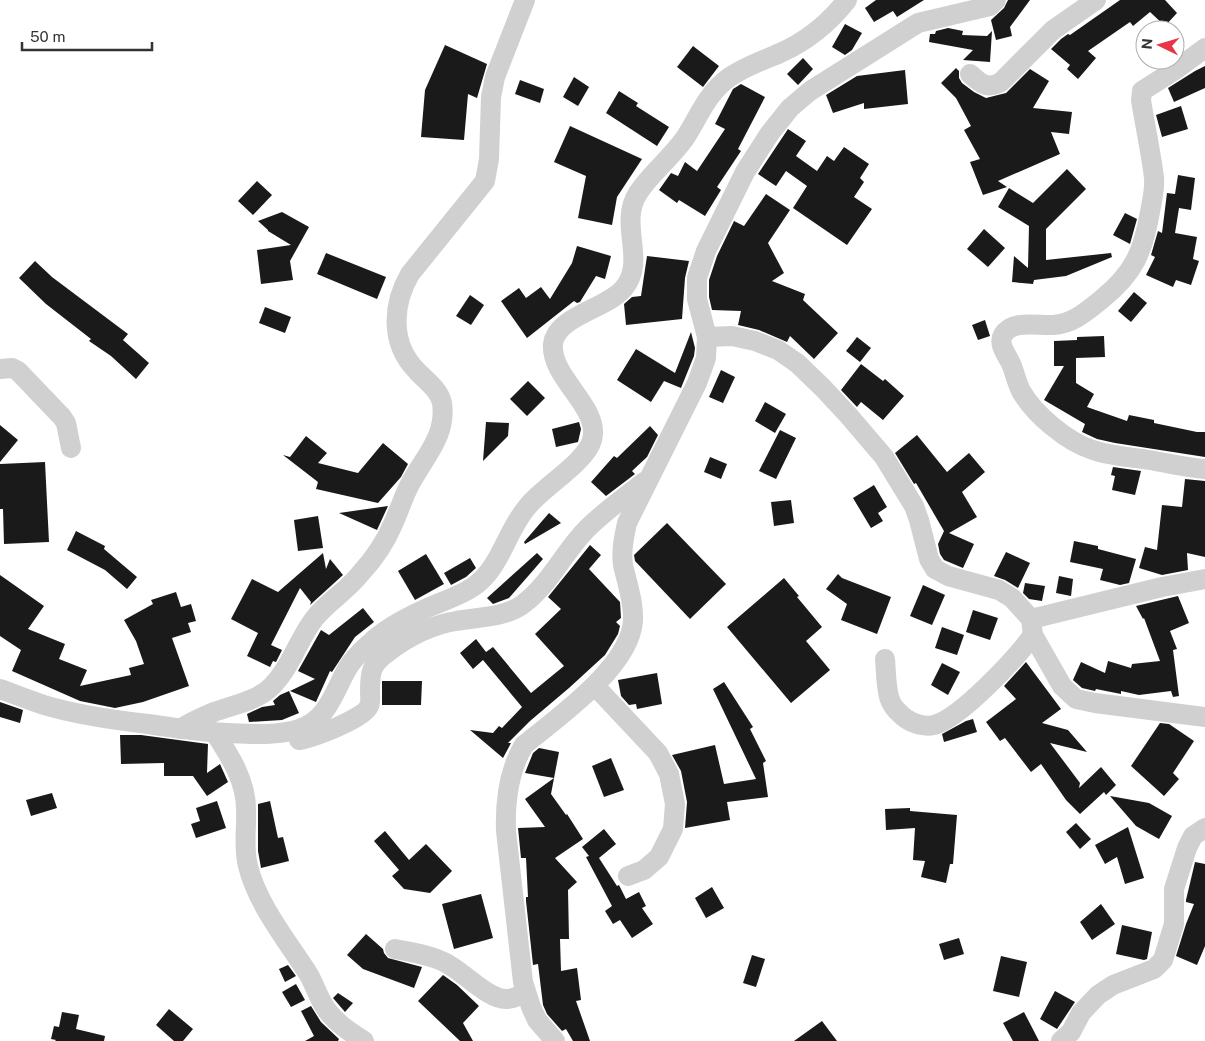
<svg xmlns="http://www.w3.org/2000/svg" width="1205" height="1041" font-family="'Public Sans',sans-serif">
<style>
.building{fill:#1a1a1a}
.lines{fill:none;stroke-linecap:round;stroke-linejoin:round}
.minor{stroke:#d0d0d0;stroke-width:20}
</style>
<rect width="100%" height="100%" fill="#fff"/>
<g class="building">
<path d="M876,0H924L897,17L893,11L874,22L865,8Z"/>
<path d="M1008,0H1030L1010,27L1012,36L996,40L991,20L1004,8Z"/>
<path d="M1120,0H1165L1177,13L1165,26L1150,12L1133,26L1130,22L1088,51L1096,58L1078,79L1067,69L1070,65L1051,49L1061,39L1068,34L1070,35Z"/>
<path d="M845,24L862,33L852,50L845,55L832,47Z"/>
<path d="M948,28L963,31L962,35L987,36L992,31L990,62L963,60L973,50L929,42L930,34H935L936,31Z"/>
<path d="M445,45L487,64L477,98L468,94L464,140L421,137L425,90Z"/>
<path d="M693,46L719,66L703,87L677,67Z"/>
<path d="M803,58L813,69L798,85L787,74Z"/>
<path d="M1205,66V88L1174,102L1168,88L1195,71Z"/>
<path d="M956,68L959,71V78L962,83L974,92L986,98L1006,93L1030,69L1049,81L1033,108L1072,112L1069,134L1051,132L1060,154L998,181L1007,187L983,195L970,162L980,159L964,130L971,126L956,98L941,83Z"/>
<path d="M905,70L908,104L864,109V103L833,113L826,95L857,76Z"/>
<path d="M574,77L589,87L578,106L563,97Z"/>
<path d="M520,80L544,89L540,103L515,94Z"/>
<path d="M741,84L765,97L738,149L741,151L717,187L721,190L705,216L679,200L677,203L659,190L671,173L678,176L685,162L697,171L725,129L715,124L733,89Z"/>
<path d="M619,91L638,103L636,106L669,127L657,146L606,113Z"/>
<path d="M1181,106L1188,129L1162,137L1156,115Z"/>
<path d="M570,126L642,159L617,197L612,225L578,218L586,176L554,162Z"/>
<path d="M788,129L806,141L796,156L817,171L827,156L834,161L844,147L869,164L860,178L864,182L854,197L872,209L847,245L793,208L807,186L786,171L776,186L758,174Z"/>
<path d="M1067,169L1086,189L1046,229V260L1111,253L1112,257L1066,276L1034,280L1033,284L1012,282L1014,256L1028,268L1029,226L998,207L1009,188L1033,203Z"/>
<path d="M1178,175L1195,178L1191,210L1179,208L1175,233L1197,237L1193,259L1199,261L1191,285L1176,280L1173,287L1146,275L1155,257L1151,255L1158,231L1162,233L1167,193L1175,194Z"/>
<path d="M257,181L272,195L253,215L238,201Z"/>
<path d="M766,194L790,210L768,243L784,273L772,281L805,294L803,300L838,333L814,359L790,336L787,342L759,330L738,325L741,311L712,310L709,297V280L717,256L734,221L744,226Z"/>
<path d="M282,212L309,227L290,261L293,280L261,284L257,250L291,245L268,231V230L258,221Z"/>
<path d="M1125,213L1137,219L1130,244L1113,235Z"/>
<path d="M984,229L1005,248L988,267L967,249Z"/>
<path d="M577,246L611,256L605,279L596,276L580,302L577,303L574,301L527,338L501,301L519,288L526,298L541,287L550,299L572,263Z"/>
<path d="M326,253L386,277L377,299L317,274Z"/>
<path d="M647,256L689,261L685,278L682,319L626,325L624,304L632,297L641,296Z"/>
<path d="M35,261L52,277L128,334L123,340L149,363L136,379L111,356L89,341L91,339L46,304L19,278Z"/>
<path d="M1134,292L1147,303L1131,322L1118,311Z"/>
<path d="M470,295L484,305L471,325L456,316Z"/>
<path d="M265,307L291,317L285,333L259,323Z"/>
<path d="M985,320L990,336L978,340L972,325Z"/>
<path d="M691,332L695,348L694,356L681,388L664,381L651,402L617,380L636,349L675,373Z"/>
<path d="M1104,336L1105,357L1076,358V383L1094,394L1087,407L1127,421L1129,415L1154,420V423L1197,432H1205V457L1115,443L1097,439L1082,432L1085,424L1044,400L1064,366H1054V341L1077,340V337Z"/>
<path d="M857,337L871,348L860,362L846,351Z"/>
<path d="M861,364L883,381L885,379L904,396L883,420L861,402L857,407L841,390Z"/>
<path d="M721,370L735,377L723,403L709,397Z"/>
<path d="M528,381L545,398L527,416L510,399Z"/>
<path d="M765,402L786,414L775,433L755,421Z"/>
<path d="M486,422L509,423L508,436L483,461Z"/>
<path d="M579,422L581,429L578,442L556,447L552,429Z"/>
<path d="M0,425L18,440L0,462Z"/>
<path d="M650,426L658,435L647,457L632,471L635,474L606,496L591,482L614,456L617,458Z"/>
<path d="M780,430L796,438L776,479L759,471Z"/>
<path d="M917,435L947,472L969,453L985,472L962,492L977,517L949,533L974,544L963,568L944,560L940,554L938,544L944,531L916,483L914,484L895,453Z"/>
<path d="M306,436L327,453L318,463L358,473L383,443L408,464L401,477L378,503L316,489L318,482L283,455L290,457Z"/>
<path d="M710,457L727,464L721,479L704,472Z"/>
<path d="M45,462L49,542L4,544L3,509H0V464Z"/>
<path d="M1113,467L1141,471L1135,495L1112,490L1115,476L1111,475Z"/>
<path d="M1185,479L1205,481V557L1187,553L1188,570L1162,575L1139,568L1145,547L1157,550L1162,505L1182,507Z"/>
<path d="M874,485L887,507L878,513L883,521L871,528L853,498Z"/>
<path d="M791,500L794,523L774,526L771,502Z"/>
<path d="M388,506L377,530L339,513Z"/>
<path d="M549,513L561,523L525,544L524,542Z"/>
<path d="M318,516L323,548L298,551L294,520Z"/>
<path d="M667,523L726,584L690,619L635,561L634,555Z"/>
<path d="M76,531L105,546L104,549L137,577L127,589L105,570L67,550Z"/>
<path d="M1074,541L1098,546V549L1136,559L1129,583L1120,585L1100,580L1103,569L1070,562Z"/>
<path d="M590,545L601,555L589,569L620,602L621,618L616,622L620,626L618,634L605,655L569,688L530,721L508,743H511L503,758L470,730L493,733L499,726L502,728L522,707L483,660L473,669L460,653L476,639L486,652L493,647L531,693L564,666L535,634L561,609L548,597Z"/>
<path d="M1006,552L1030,563L1018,588L1005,580L994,576Z"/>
<path d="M323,553L326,569L330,559L343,575L310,605L311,602L300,588L271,645L282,650L276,662L273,661L270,667L247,656L258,633L231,619L252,579L278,592Z"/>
<path d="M537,553L543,559L509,598L493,604L487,598Z"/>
<path d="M426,554L444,584L415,600L398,571Z"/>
<path d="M470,558L476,568L466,577L451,585L444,573Z"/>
<path d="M838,574L842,578L891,597L877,634L841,620L847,604L826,589Z"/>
<path d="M0,575L44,606L28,629L65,644L59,659L87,670L80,686L131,675L129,668L144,664L136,641L124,620L153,604L151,600L176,592L181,607L191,604L196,621L188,623L191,632L172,638L189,686L143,702L115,708L80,701L12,671L21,650L0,636Z"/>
<path d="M1059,576L1073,579L1071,596L1056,593Z"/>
<path d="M784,578L799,596L797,597L822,627L806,641L830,670L791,703L727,627Z"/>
<path d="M1025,583L1045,586L1042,601L1029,599L1023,593Z"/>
<path d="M923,585L945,595L932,625L910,616Z"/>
<path d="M1178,596L1189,623L1170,631L1177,649L1173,650L1179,696L1173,697L1171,691L1139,695L1121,691V694L1096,689L1095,691L1082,688L1073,680L1081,662L1105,673L1108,661L1131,668L1132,664L1160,661L1144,618L1143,619L1136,606Z"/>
<path d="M363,608L374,622L355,637L332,672L330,671L316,702L290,691L315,679L298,671L321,630L329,635Z"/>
<path d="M973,610L998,618L990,640L966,632Z"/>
<path d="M942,627L964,635L957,655L935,648Z"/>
<path d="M1026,662L1061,709L1042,723L1068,730L1087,752L1050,743L1080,783L1079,788L1101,767L1116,785L1106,795L1104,792L1080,814L1066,800L1041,764L1031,772L1005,738L1000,741L986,722L1016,699L1004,686Z"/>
<path d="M942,663L960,672L948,695L931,685Z"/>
<path d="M657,673L662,704L637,709L636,704L629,705L621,696L618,680Z"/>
<path d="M382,681H422L421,705H382Z"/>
<path d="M724,682L753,727L750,729L766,761L763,763L768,797L727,802L730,820L685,828L687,802L681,771L672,755L715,745L724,784L756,779L713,689Z"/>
<path d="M289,691L299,713L282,720L249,722L247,714L262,707L275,705L273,701L280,695Z"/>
<path d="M0,702L23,710L20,723L0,717Z"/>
<path d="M973,719L977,732L944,742L942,734L966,721Z"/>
<path d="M1160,723L1169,724L1194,741L1173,773L1179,779L1164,796L1131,766Z"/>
<path d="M120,735H141L208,744L207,773L220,764L228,782L207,796L193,776H164V763L121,764Z"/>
<path d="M539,748L559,752L551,794L566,815L567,814L583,839L555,858L577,882L568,890L569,939H560L561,971L577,968L581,1000L576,1001L590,1041H573L566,1029L562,1031L547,1014L543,1005L538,964L533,965L526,901V897H528L526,858H521L518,828L545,827L525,799L554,778L525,773L533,753Z"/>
<path d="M611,758L624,790L604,797L592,766Z"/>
<path d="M52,793L57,808L31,816L26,800Z"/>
<path d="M1110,796L1149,803L1172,816L1159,839L1136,826Z"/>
<path d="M217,801L226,828L196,838L191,824L200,821L196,808Z"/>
<path d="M270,801L278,838L283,837L289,861L261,868L258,851V804Z"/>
<path d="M910,808V811L957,815L953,864H950L946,883L921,877L925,861L913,860L915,828L886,830L885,809Z"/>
<path d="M1076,823L1091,839L1080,849L1066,832Z"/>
<path d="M1128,827L1144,878L1125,884L1117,857L1105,864L1095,845Z"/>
<path d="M604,829L616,844L599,858L617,886L619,885L626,899L639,892L646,906L642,908L653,924L632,938L620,920L613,924L605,911L612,906L586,857L589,856L582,847Z"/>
<path d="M385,831L409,860L426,844L452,871L430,893L404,889L392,876L399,870L374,841Z"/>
<path d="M1195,862L1205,864V946L1197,965L1176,956L1186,924L1194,904L1186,902V900Z"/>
<path d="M712,887L724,908L706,918L695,898Z"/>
<path d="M481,894L493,938L454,949L442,904Z"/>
<path d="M1101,904L1115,924L1092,940L1080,922Z"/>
<path d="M1122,925L1152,932L1147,959L1144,960L1116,954Z"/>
<path d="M366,934L383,949L384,953L388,958L422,967L414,988L363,969L347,955Z"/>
<path d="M959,938L964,954L944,960L939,944Z"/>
<path d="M752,955L765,959L756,987L743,983Z"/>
<path d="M1001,956L1027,962L1019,997L993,991Z"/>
<path d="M288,965L296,976L285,982L279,969Z"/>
<path d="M443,975L457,985L479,1006L463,1023L473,1041H460L418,1001Z"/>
<path d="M296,984L305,1000L291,1007L282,992Z"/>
<path d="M1055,991L1075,1002L1057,1029L1040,1019Z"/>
<path d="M338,993L353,1003L345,1012L333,998Z"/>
<path d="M311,1006L321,1022L339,1039L338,1041H305L314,1036L301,1011Z"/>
<path d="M169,1009L193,1029L183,1041H174L156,1025Z"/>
<path d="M62,1012L79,1015L76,1029L105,1036L104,1041H55L56,1040L51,1039L54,1026L59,1027Z"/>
<path d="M1024,1012L1039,1041H1013L1003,1023Z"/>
<path d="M822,1021L837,1041H794Z"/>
</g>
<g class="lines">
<g class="minor">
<path d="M1205,48L1178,68L1142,91L1141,100C1145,126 1151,152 1154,178C1155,189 1152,201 1150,212C1143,252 1134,273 1102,299C1087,311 1073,324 1053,325C1038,326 1012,319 1003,335C997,345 1009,357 1012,366C1015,374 1017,383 1021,391C1034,414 1067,442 1093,450C1110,456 1131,457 1149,460C1168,463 1186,468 1205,469"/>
<path d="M970,74C981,83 986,90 1001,82L1053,30L1096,0"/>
<path d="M707,337L732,336L755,341L778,350L797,363L823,388L849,416L884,457L914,506L919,520L929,559L935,569L948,576L999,590L1012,598L1031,619L1033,635L1062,686L1076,699L1095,703L1205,717"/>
<path d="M0,369L12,368L18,371L62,417L66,423L71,448"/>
<path d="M1031,619L1162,587L1205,579"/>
<path d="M885,659C886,671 886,685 889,697C892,707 898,712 905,718C913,724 925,727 934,725C961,718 1017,657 1033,635"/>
<path d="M595,686L658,753L669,774L675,804L673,829L659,857L644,870L628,876"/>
<path d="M0,689C14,694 29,700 44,705C77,715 113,720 148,724C174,728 200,732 227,733C250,734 276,736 299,729C327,721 334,692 347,669C353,659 360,652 369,644C384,629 405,618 425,609C440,602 458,597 473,587C501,568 506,531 528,506C543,487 586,462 592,440C601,407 550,378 553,344C556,316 607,309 624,288C647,260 618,224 638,193C651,173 671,158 685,138C698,118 707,94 727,79C743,67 762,61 780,53C807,41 829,23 847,0"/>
<path d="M180,729C191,722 202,717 214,712C232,705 258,701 272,686C291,667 298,640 314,619C327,602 347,591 360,574C374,559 385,543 393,524C399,511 403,498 409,486C423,458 447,437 442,403C439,389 426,381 417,371C390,344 392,305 410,274L485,181L489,159L491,97L495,77L525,0"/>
<path d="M215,733C230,756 246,781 246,809C247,828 243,847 248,866C257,904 288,942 309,975C315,986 319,999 326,1009C336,1023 350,1032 364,1041"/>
<path d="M299,740C312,738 364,719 369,706C371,702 370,696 370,691C370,672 371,664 388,652C408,637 431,625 456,621C477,617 503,618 522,605C548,586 562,556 583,533C600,514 624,498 644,482"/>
<path d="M395,949C412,952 429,955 444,962C462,970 488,1000 507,999C513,999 520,995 526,993"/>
<path d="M555,1041L537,1020L531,1007L523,982L506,831C505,802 509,770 524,745C557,718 630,667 633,621C634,602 627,583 623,565C621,551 624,537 627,523L697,383L706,358L707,337L697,299V278L706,251L745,172L770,133L790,108L810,91L918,23L990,6L996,0"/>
<path d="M1061,1041L1071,1032L1081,1013L1098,995L1113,985L1154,969L1163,960L1174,924V889L1187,848L1193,836L1205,828"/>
</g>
</g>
<g transform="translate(1160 45) rotate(275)"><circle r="24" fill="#ffffff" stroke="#adadad"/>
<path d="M0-4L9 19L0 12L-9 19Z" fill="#e83648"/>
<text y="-8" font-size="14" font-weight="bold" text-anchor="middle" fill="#333333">N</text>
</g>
<path d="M22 42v8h130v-8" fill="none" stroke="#333333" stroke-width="2.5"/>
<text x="30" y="42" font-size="15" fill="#333333" stroke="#ffffff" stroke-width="4" paint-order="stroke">50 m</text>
</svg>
